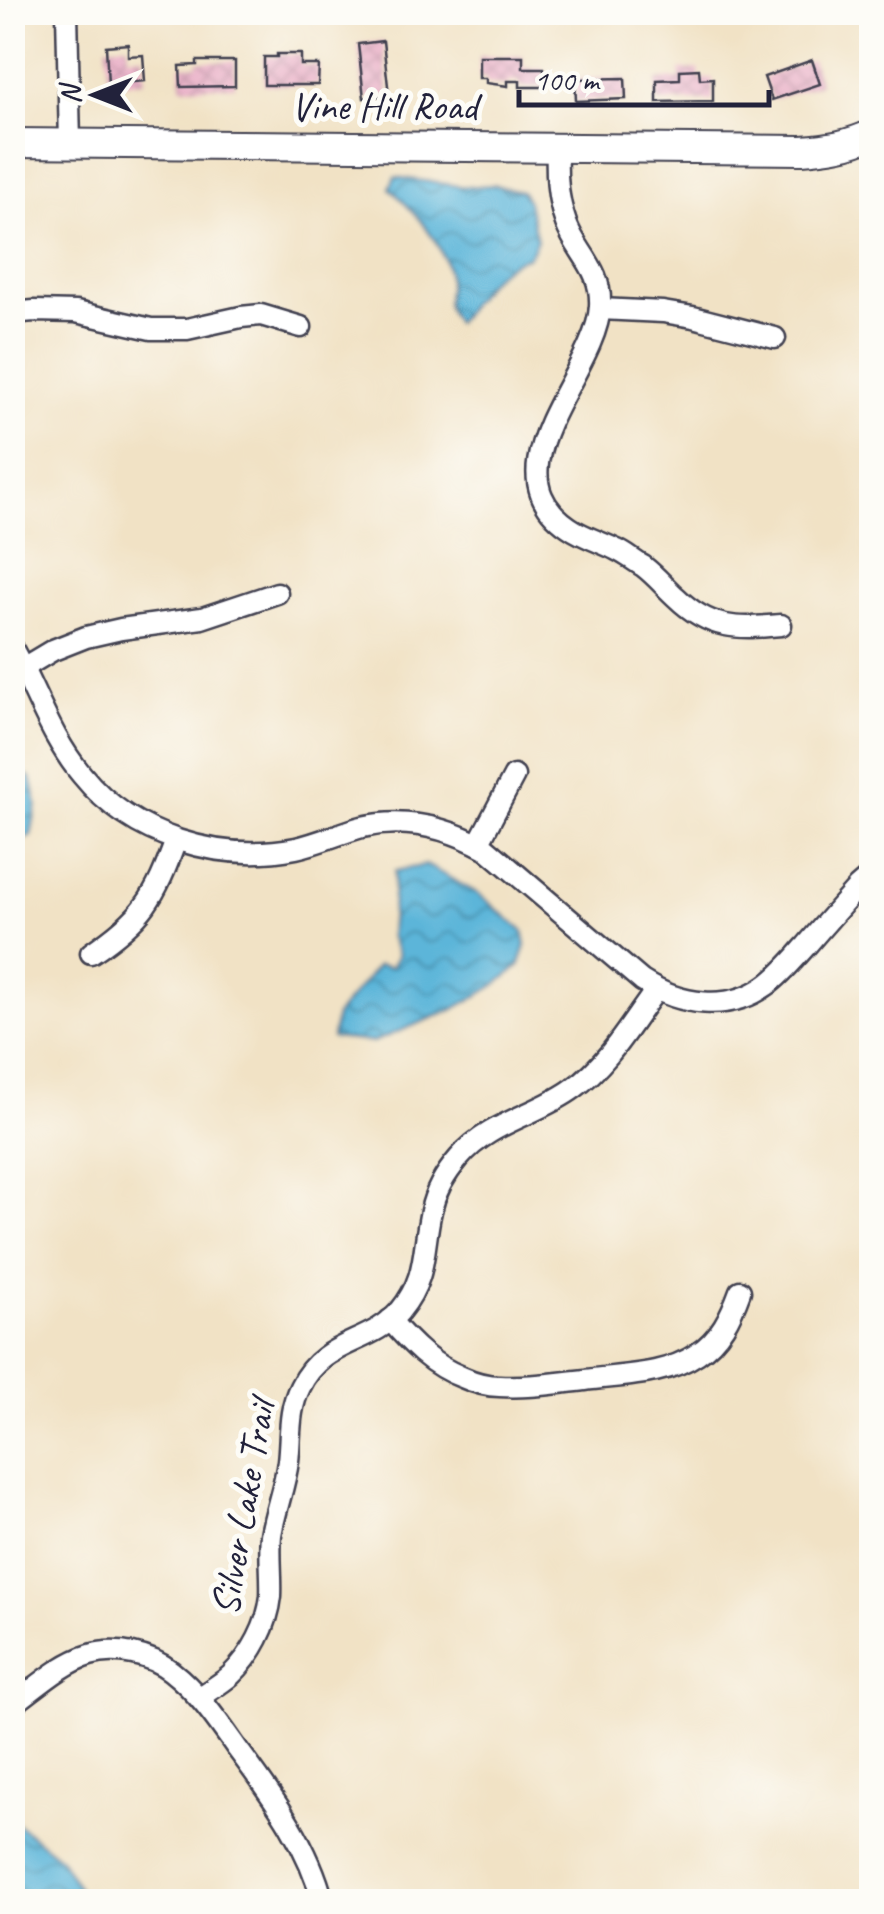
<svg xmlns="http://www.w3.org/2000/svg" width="884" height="1914" font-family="Caveat,sans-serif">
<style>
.water{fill:url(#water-waves);stroke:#3e6c8a;stroke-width:2.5}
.building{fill:url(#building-cross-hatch)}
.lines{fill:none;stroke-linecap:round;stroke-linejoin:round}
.street-casing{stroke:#413f50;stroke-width:25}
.secondary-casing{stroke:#413f50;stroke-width:32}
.street{stroke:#fff;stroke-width:20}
.secondary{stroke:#fff;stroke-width:28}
.labels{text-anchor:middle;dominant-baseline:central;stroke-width:10;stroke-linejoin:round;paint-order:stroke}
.street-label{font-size:40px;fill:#22223b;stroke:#fdfcf7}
</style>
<defs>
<pattern id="water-waves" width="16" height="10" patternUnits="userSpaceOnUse" patternTransform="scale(2.5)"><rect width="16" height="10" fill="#5bb5d9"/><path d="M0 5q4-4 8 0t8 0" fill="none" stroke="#4b93b1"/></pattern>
<pattern id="building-cross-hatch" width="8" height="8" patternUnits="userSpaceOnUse" patternTransform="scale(2.5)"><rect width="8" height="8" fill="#e9afc6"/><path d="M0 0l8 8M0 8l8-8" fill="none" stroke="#c896ab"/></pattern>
</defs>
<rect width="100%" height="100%" fill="#fdfcf7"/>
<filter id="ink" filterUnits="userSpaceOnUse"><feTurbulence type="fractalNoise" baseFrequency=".01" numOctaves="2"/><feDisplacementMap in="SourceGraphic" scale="20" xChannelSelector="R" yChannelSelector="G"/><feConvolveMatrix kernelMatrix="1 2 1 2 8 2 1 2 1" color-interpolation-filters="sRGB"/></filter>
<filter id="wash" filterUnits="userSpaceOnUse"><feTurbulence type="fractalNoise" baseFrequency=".0048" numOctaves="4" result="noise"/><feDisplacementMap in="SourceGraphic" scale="40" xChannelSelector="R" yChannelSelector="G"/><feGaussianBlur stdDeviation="2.25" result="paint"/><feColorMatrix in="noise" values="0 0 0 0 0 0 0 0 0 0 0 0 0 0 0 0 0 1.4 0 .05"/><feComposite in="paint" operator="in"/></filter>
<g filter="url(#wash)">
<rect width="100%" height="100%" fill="#f1e2c5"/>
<g class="water">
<path d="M395,177L466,187L493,185L521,191L527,200L537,240L529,256C494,266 477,295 456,323C439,299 451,301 448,276C444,241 414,212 390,188Z"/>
<path d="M14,770L31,778L37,805L31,835L13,845Z"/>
<path d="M426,865L477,893L523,930L526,946L519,966L496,985L454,1009L373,1042L332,1038L336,1015L378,965L391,967L398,956L390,936L395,871Z"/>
<path d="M12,1820L60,1858L86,1901H13Z"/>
</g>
<g id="blocks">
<g class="building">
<path d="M383,41L389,95L364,98L358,44Z"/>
<path d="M128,44V56L143,55L145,81L108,84L106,46Z"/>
<path d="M12,46H20L22,96L12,97Z"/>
<path d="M277,54H301V65H319L318,85H264V57H277Z"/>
<path d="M479,56H523V68H544L545,87H520V81H508V86L486,83V78H479Z"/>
<path d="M812,60L820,84L772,100L764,77Z"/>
<path d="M197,61H235V86L181,87L180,66L197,65Z"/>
<path d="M699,69L700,79L713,78V101L657,102V80L680,79V70Z"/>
<path d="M625,78L626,99L576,101L575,79Z"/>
</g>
</g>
</g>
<g filter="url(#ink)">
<use href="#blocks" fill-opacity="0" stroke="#413f50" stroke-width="2.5"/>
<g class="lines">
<g class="street-casing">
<g id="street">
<path d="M67,12L70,144"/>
<path d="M557,148C556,174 557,198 566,223C577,254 602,268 600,306C597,373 484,469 569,527C583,537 601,542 617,550C626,554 634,561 643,566C655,575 665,587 676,597C710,630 737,629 781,625"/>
<path d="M600,309L663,312L693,317L775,338"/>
<path d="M12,313L34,311L76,312L151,329H187L241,317L261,315L301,327"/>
<path d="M12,648C36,690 50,737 82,775C132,837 219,863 296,848C319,843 340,833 362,827C406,817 449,828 487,849L642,981C679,1005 729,1013 767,985C782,974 794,959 806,946C823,926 840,907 858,887L872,875"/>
<path d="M23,668L53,650L86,637L121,629L202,618L277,593"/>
<path d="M478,844L514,776"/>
<path d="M91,953C143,918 155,899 176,840"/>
<path d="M390,1320C411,1344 431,1365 462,1377C473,1382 487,1386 499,1386C528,1388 556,1383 585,1380C622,1375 665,1376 697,1354C720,1339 731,1316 740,1291"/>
<path d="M200,1697C210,1690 222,1683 231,1675C252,1655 268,1625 271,1596C272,1576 269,1555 271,1535C275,1510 285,1486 288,1461C291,1436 288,1411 300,1387C323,1339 369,1346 400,1311C428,1277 422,1250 431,1211C435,1192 446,1173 459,1158C489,1122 538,1115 574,1088C609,1063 631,1023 656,990"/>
<path d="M12,1705C36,1688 62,1663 90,1655C116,1647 151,1655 171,1671C198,1692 217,1720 236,1747C272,1796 308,1843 323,1902"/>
</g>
</g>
<g class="secondary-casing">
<path id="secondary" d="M12,143L802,150C828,148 849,145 872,134"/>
</g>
<use href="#street" class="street"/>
<use href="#secondary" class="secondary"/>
</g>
</g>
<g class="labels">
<g class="street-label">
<text x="384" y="106">Vine Hill Road</text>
<text transform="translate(243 1508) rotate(-80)">Silver Lake Trail</text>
</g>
</g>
<rect width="884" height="1914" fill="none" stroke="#fdfcf7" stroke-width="50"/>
<g transform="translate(95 95) rotate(270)" stroke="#fdfcf7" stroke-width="8" paint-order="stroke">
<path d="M0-8L18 38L0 25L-18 38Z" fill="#22223b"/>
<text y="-15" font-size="28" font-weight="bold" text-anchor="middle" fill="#22223b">N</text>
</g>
<path d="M519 90v15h250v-15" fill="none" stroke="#22223b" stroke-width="5"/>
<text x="534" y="90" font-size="30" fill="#22223b" stroke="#fdfcf7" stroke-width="8" paint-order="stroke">100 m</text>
</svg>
